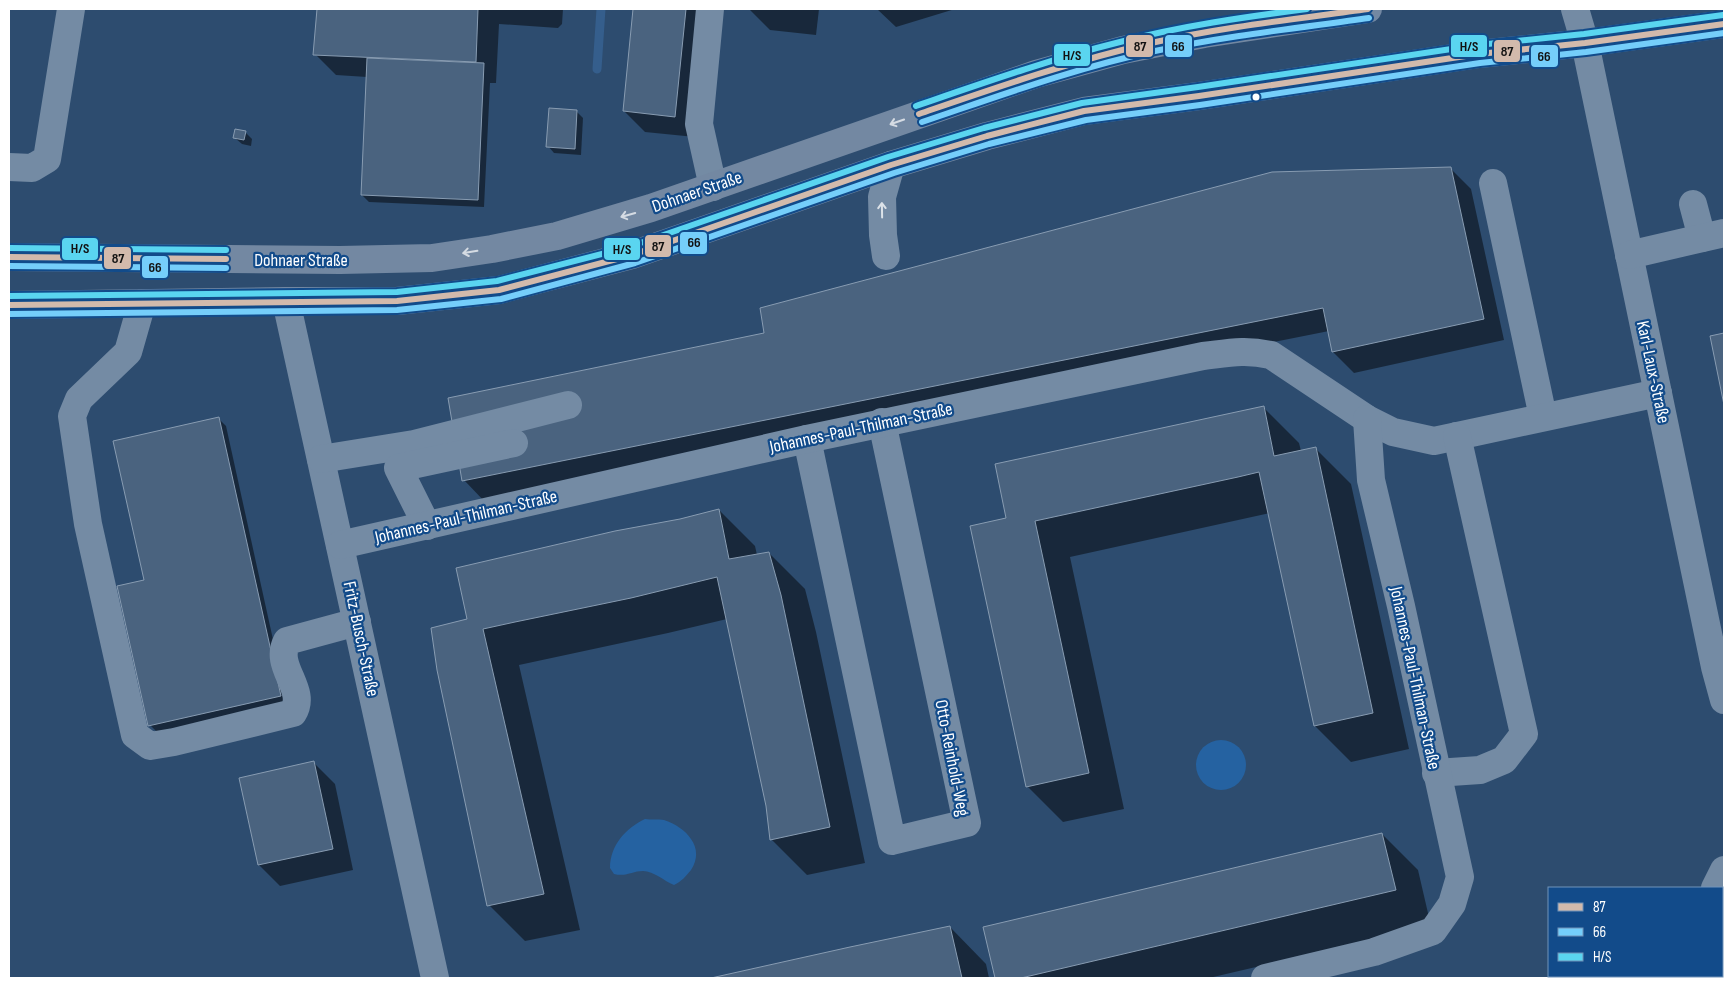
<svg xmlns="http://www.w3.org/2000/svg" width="1733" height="987" font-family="'Sofia Sans Condensed',sans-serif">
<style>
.green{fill:#2562a1}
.shadow{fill:#0007}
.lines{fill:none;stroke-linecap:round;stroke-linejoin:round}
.stream{stroke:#355e8c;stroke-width:9}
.building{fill:#4a637f;stroke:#889cb2}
.minor{stroke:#748ba4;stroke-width:28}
.major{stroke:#7388a2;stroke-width:28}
.bus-1-casing{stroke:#124b8a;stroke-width:10}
.bus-2-casing{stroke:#124b8a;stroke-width:10}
.bus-3-casing{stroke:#124b8a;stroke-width:10}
.bus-1{stroke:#d2baac;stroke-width:6}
.bus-2{stroke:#75cefa;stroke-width:6}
.bus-3{stroke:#5ad5f0;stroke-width:6}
.oneway{stroke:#d5dbe3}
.oneway2{stroke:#dce2e8}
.bus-dot{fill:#fff;stroke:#124b8a;stroke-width:2}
.labels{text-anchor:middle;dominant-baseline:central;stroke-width:4.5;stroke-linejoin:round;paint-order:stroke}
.street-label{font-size:18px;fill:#fff;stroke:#124b8a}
.line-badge{stroke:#124b8a;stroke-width:2}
.pale-badge-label{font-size:14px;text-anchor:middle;font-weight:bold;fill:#111}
</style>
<rect width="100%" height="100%" fill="#2d4c6f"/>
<g class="green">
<circle cx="1221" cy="765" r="25"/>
<path d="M645,819C651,820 658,819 664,820C686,827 706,848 691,870C685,877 682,881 674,885C664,881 654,871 643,871C632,871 627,877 614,874L610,868C610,845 626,828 645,819Z"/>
</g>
<g class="shadow">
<path d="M318,9H563L562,24L558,28L499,24L496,83H490L484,207L369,202L362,195L367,77L336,75L315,54Z"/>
<path d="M635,9H709L695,137L645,132L624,111Z"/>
<path d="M749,9H819L816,35L770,30Z"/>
<path d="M877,9H955L896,27Z"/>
<path d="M576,111L583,118L581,155L554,153L548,146Z"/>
<path d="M245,132L252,139L251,146L242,144L235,138Z"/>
<path d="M1450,168L1471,189L1504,340L1354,373L1333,352L1329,331L484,501L464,480L765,334Z"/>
<path d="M1724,334V399L1711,337Z"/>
<path d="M1263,407L1299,443L1301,451L1315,448L1351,484L1409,749L1351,762L1315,726L1270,513L1070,557L1124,809L1063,822L1027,786L1008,519Z"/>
<path d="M219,419L226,426L287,703L157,732L150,725L145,581Z"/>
<path d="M719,510L755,546L757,555L769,553L805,589L816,632L865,863L807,875L771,839L768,806L727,619L668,633L519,665L580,930L525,941L489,905L468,620L680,520Z"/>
<path d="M314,763L335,784L353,870L280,886L259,865Z"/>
<path d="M1382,834L1418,870L1431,926L1209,978H997L985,928Z"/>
<path d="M950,927L986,964L989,978H716Z"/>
</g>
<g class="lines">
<path class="stream" d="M597,69L601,9"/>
</g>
<g class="building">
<path d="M317,9H478L476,62L313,55Z"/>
<path d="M633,9H686L675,117L623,111Z"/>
<path d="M367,58L484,63L478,200L361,195Z"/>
<path d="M549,108L577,110L575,149L546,147Z"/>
<path d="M235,129L246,131L244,140L233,138Z"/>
<path d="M1451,167L1484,319L1332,352L1323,308L462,481L448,398L764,333L760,308L1272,172Z"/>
<path d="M1724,333V405L1710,336Z"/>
<path d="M1264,406L1274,456L1316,447L1373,713L1314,726L1259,472L1238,477L1035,521L1089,773L1026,787L970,526L1006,518L995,464Z"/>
<path d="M219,417L281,696L148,726L117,586L144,580L113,441Z"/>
<path d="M719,509L729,559L769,552L781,595L830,827L770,840L766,806L717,577L631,598L515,622L483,629L544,894L487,906L437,670L431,628L467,619L456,568L615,531L680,519Z"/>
<path d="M314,761L333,849L258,865L239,778Z"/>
<path d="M1382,833L1396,890L1021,978H995L983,927Z"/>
<path d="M950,926L962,978H711L850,947Z"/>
</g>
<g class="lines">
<g class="minor">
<path d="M710,9L699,124L713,187"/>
<path d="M1575,9L1585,43L1715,667L1724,700"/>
<path d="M9,167L32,168L47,159L71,9"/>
<path d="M1493,183L1543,417"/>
<path d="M1693,204L1702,238"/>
<path d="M1629,255L1724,233"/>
<path d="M886,256L883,235L882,197L891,165"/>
<path d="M286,301L435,978"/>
<path d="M142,303L128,352L79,399L72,416L88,524L135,735L150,746L174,742L293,713C308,689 273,667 287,641L357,622"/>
<path d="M807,439L892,841L967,823L882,422"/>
<path d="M321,459L414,444L568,405"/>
<path d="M427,526L398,468L514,443"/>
<path d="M340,545L807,439L1203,356C1228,353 1245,349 1271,355L1367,419L1393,432L1434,441L1658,393"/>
<path d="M1436,773L1480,770L1504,760L1524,734L1457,436"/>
<path d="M1715,888L1724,870"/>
<path d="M1722,976L1724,978"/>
<path d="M1265,978L1374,952L1433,931L1452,904L1460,877L1401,606L1371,480L1367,419"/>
<path d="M1567,978L1573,976"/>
</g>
<g class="major">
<path d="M9,257L340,260L432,258L492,249L557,236L651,208L1036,74L1123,50L1204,34L1368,9"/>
<path d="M9,305L286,301H397L499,290L632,255L891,165L987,136L1084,111L1199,96L1479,54L1585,43L1724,24"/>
</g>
<g class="bus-1-casing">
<g id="bus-1">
<path d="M919,114C995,88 1072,61 1151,43C1222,27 1296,19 1368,9"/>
<path d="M9,257L226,259"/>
<path d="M9,305L397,301L499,290L632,255L891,165L987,136L1084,111L1199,96L1479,54L1585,43L1724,24"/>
</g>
</g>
<g class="bus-2-casing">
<g id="bus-2">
<path d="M922,122C999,96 1075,68 1155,51C1226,36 1298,28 1369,18"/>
<path d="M9,266L226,268"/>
<path d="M9,314L397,310L501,299L635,263L894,173L989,144L1086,120L1200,105L1480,63L1586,52L1724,33"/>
</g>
</g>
<g class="bus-3-casing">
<g id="bus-3">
<path d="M916,106C983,83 1051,59 1120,42C1181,26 1244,17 1307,9"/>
<path d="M9,248L226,250"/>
<path d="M9,296L397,292L497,281L629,247L888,157L984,128L1082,103L1198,87L1478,45L1584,34L1723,15"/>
</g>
</g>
<use href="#bus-1" class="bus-1"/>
<use href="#bus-2" class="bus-2"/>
<use href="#bus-3" class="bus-3"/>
</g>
<defs><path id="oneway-shaft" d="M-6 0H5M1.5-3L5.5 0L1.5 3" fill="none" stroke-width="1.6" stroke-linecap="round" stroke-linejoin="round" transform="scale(1.25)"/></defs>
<g class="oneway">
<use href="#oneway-shaft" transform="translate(897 122) rotate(161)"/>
<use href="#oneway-shaft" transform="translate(628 215) rotate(164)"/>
<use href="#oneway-shaft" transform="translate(470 252) rotate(171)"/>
</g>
<use class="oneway2" href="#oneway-shaft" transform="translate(882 210) rotate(-91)"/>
<circle class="bus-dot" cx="1256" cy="97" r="4.5"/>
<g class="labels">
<g class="street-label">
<text transform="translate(697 192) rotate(-19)">Dohnaer Straße</text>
<text x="301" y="260">Dohnaer Straße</text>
<text transform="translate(1653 372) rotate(78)">Karl-Laux-Straße</text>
<text transform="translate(861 428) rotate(-12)">Johannes-Paul-Thilman-Straße</text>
<text transform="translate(466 517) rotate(-13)">Johannes-Paul-Thilman-Straße</text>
<text transform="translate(361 639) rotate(78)">Fritz-Busch-Straße</text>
<text transform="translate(1415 678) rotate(78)">Johannes-Paul-Thilman-Straße</text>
<text transform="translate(952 758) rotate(79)">Otto-Reinhold-Weg</text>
</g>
</g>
<g class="line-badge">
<rect x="1125" y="34" width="29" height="24" rx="5" fill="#d2baac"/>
<rect x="1164" y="34" width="29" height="24" rx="5" fill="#75cefa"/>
<rect x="1450" y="34" width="38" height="24" rx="5" fill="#5ad5f0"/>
<rect x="1493" y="39" width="28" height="24" rx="5" fill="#d2baac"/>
<rect x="1053" y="43" width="38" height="24" rx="5" fill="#5ad5f0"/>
<rect x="1530" y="44" width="29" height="24" rx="5" fill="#75cefa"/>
<rect x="679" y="231" width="29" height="24" rx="5" fill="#75cefa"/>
<rect x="644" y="234" width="28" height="24" rx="5" fill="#d2baac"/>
<rect x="61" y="237" width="38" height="24" rx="5" fill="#5ad5f0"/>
<rect x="603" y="237" width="38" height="24" rx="5" fill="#5ad5f0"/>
<rect x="103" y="246" width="29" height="24" rx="5" fill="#d2baac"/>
<rect x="141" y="255" width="28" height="24" rx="5" fill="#75cefa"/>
</g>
<g class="pale-badge-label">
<text x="1140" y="51">87</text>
<text x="1178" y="51">66</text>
<text x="1469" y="51">H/S</text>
<text x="1507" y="56">87</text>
<text x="1072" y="60">H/S</text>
<text x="1544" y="61">66</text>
<text x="694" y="247">66</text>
<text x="658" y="251">87</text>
<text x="80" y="253">H/S</text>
<text x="622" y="254">H/S</text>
<text x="118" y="263">87</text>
<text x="155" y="272">66</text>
</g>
<rect width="1733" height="987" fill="none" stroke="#ffffff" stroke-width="20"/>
<rect x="1548" y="887" width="175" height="90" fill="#124b8a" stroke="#7193b9"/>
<rect x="1558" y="903" width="25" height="8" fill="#d2baac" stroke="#7193b9"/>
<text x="1593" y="912" font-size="15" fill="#ffffff">87</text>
<rect x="1558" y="928" width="25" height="8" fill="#75cefa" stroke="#7193b9"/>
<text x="1593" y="937" font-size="15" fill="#ffffff">66</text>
<rect x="1558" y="953" width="25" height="8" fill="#5ad5f0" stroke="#7193b9"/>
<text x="1593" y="962" font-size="15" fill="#ffffff">H/S</text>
</svg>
